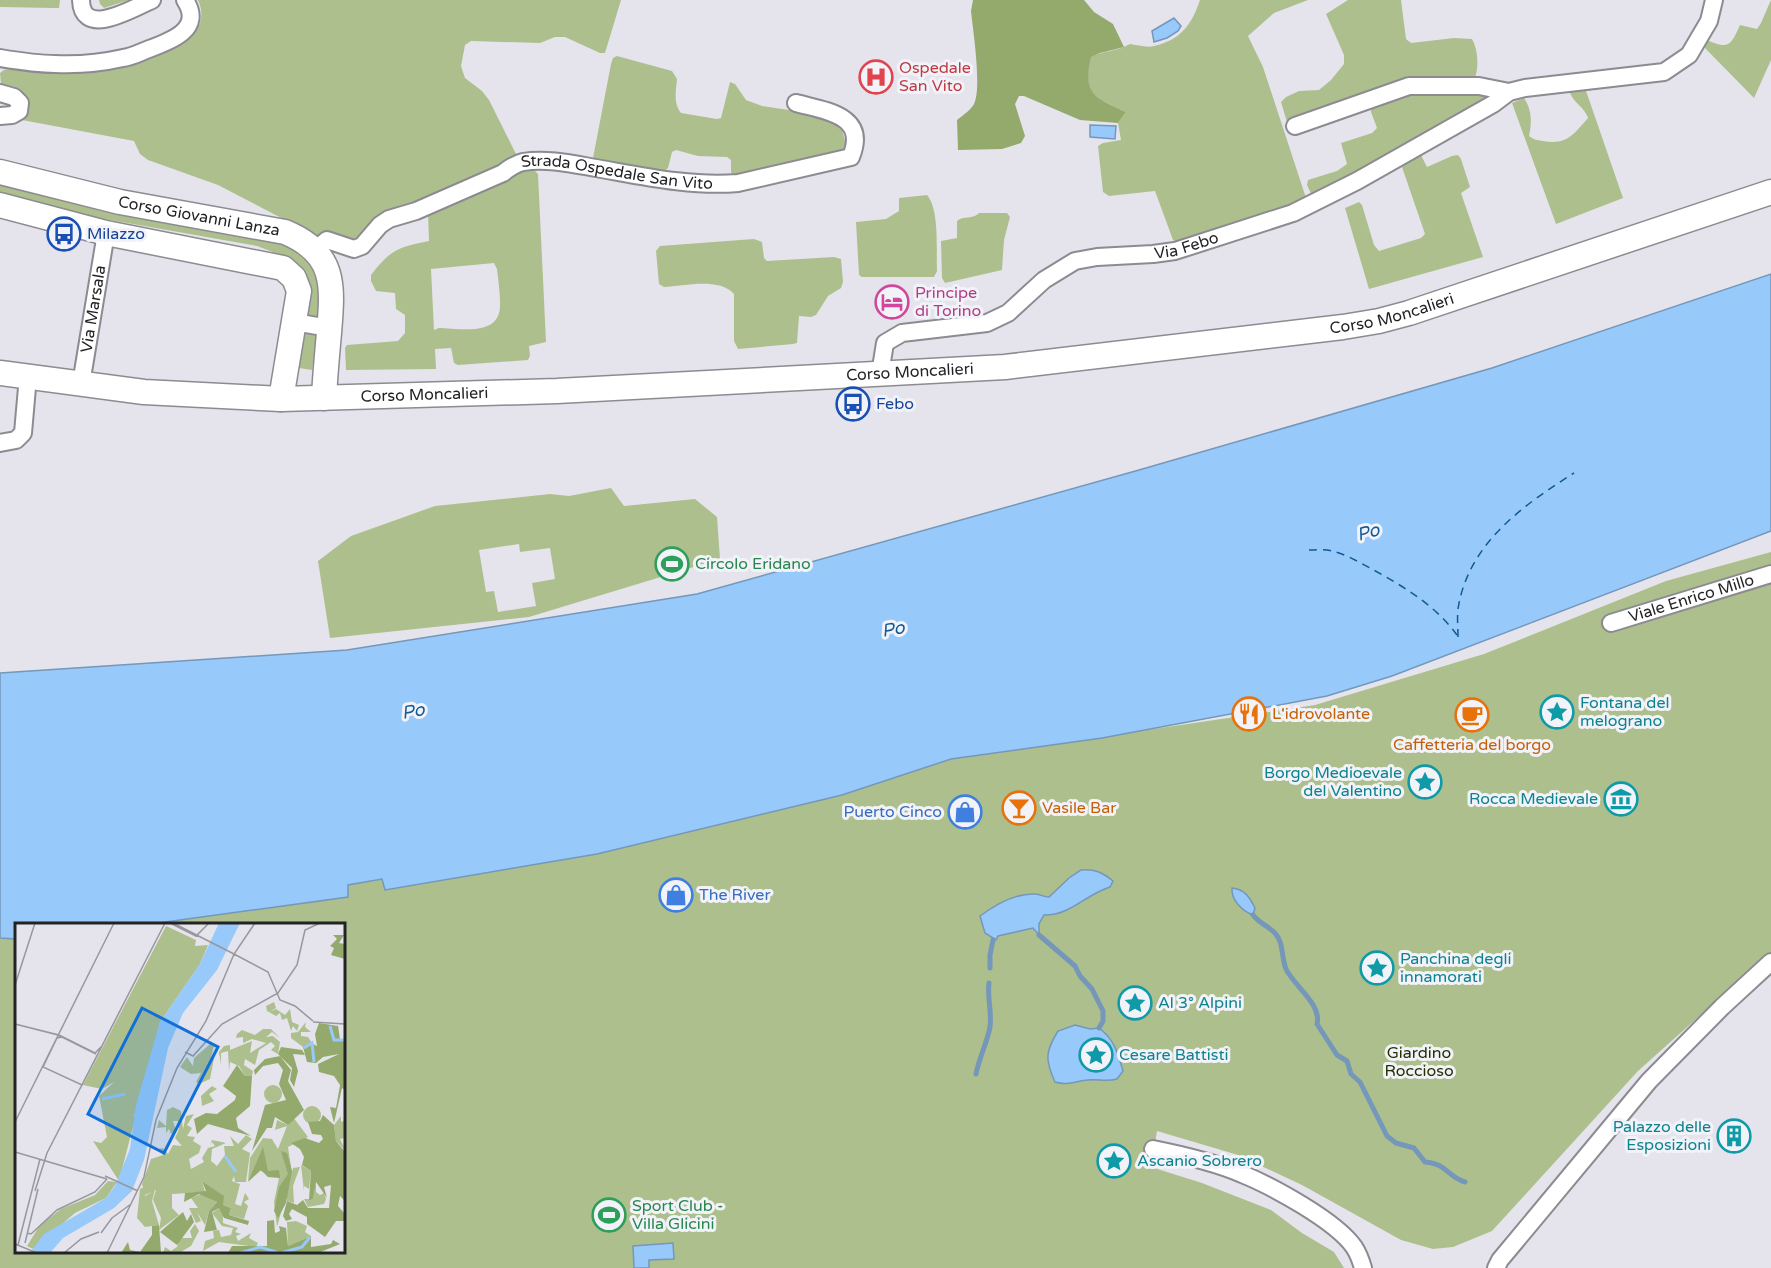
<svg xmlns="http://www.w3.org/2000/svg" width="1771" height="1268" font-family="'Varela Round',sans-serif">
<style>
.green{fill:#aebf8e;fill-rule:evenodd}
.forest{fill:#94a96c}
.water{fill:#97c9fa;stroke:#7497ba;stroke-width:1.5}
.lines{fill:none;stroke-linecap:round;stroke-linejoin:round}
.stream{stroke:#7497ba;stroke-width:5}
.ferry{stroke:#105a95;stroke-width:1.5;stroke-dasharray:8 6;stroke-linecap:butt}
.street-casing{stroke:#8b8b91;stroke-width:20}
.secondary-casing{stroke:#8b8b91;stroke-width:27}
.street{stroke:#fff;stroke-width:16}
.secondary{stroke:#fff;stroke-width:24}
.labels{text-anchor:middle;dominant-baseline:central;stroke-width:6;stroke-linejoin:round;paint-order:stroke}
.health-label{font-size:16px;fill:#be3a42;stroke:#f2f2f9;text-anchor:start}
.street-label{font-size:16px;fill:#232326;stroke:#f2f2f9}
.transit-label{font-size:16px;fill:#164399;stroke:#f2f2f9;text-anchor:start}
.hotel-label{font-size:16px;fill:#b23c85;stroke:#f2f2f9;text-anchor:start}
.leisure-label{font-size:16px;fill:#27864d;stroke:#f2f2f9;text-anchor:start}
.culture-label{font-size:16px;fill:#0d838f;stroke:#f2f2f9;text-anchor:start}
.food-label{font-size:16px;fill:#c56008;stroke:#f2f2f9;text-anchor:start}
.shop-label{font-size:16px;fill:#366cbe;stroke:#f2f2f9;text-anchor:end}
.park-label{font-size:16px;fill:#222f00;stroke:#f2f2f9}
.water-label{font-size:18px;font-style:italic;fill:#105a95;stroke:#f2f2f9}
.inset-river{fill:none;stroke:#97c9fa;stroke-width:3}
.inset-road{fill:none;stroke:#97979d;stroke-width:1.5}
.view{fill:#106fd8;fill-opacity:0.15;stroke:#106fd8;stroke-width:3}
.inset-edge{fill:none;stroke:#232326;stroke-width:3}
</style>
<rect width="100%" height="100%" fill="#e5e4ec"/>
<g class="green">
<path d="M0,0H60L59,8H53L0,7Z"/>
<path d="M99,0H129L104,8L100,4Z"/>
<path d="M198,0H621L605,53H600L565,37H555L540,43L471,41L465,45L461,66L465,78L482,91L489,100L517,156L353,241L328,231L314,238L291,223L218,185L148,160L140,154L134,141L22,120L26,115V100L15,87L1,84L0,73L4,70C25,68 48,73 69,71C101,67 223,56 198,0Z"/>
<path d="M1200,0H1308L1274,13L1248,36L1263,67L1306,198L1303,201L1178,242L1173,240L1155,191L1109,196L1103,192L1098,146L1103,143L1121,140L1118,123L1126,112C1093,97 1083,95 1090,57C1103,51 1118,51 1130,44C1137,45 1147,48 1154,46C1181,40 1192,24 1200,0Z"/>
<path d="M1348,0H1401L1406,39L1411,43L1454,38L1472,39C1478,50 1479,66 1475,78L1290,123L1287,122L1281,102L1286,97L1299,91L1319,90L1331,80L1344,64V55L1326,14Z"/>
<path d="M1771,0V60L1754,98L1703,46L1707,40C1729,50 1731,45 1740,25L1757,29L1761,23Z"/>
<path d="M617,56L672,71L677,79C676,91 673,103 681,113L717,119L721,118L730,82L735,84L746,100L762,106L789,110L835,122L842,129L846,145L844,152L733,175L731,172V160L727,157L698,156L676,150L672,152L668,168L663,172L594,161L593,158L611,64L613,58Z"/>
<path d="M1572,88H1585L1623,198L1556,224L1512,103L1524,98C1532,110 1532,122 1529,136C1534,140 1537,140 1543,141C1567,145 1573,135 1588,118C1585,108 1574,103 1570,93Z"/>
<path d="M1411,92L1488,94L1492,97L1313,198L1307,185L1308,180L1337,171L1347,164L1341,143L1372,133L1377,128L1371,112V106Z"/>
<path d="M1418,154L1421,155L1427,167L1452,156L1458,155L1461,159L1470,187L1461,193L1483,257L1369,289L1345,208L1359,202L1362,205L1374,245L1379,251L1421,238L1425,234L1402,167V162Z"/>
<path d="M532,168L538,174L546,342L529,346L530,356L528,360L458,365L454,363L451,348L435,349L436,369L346,370L345,348L347,345L398,341L405,333V315L396,309L395,293L376,291L371,281V275C391,249 399,247 429,241L428,212L517,170ZM494,263L497,269C498,279 502,305 499,313C493,336 456,328 439,328L434,330L431,269Z"/>
<path d="M0,182L286,243L313,264L320,279L319,319L308,317C315,270 297,261 257,246L65,212L0,196Z"/>
<path d="M927,195C940,210 936,252 937,271L934,277H862L859,275L856,222L886,219L899,211V198Z"/>
<path d="M979,213H1007L1010,217L1004,240L1002,270L945,283L942,278L941,241L957,238V221C963,215 973,220 979,213Z"/>
<path d="M754,239L762,242L764,258L767,261L834,257L841,259L843,282L841,288L828,296L816,315L811,317L799,316L797,343L793,344L738,349L734,341V294C719,277 684,286 664,287L659,284L656,251L660,246Z"/>
<path d="M305,333L317,335L312,370L299,368Z"/>
<path d="M611,488L624,506L695,499L717,517L720,559L529,617L330,638L318,561L351,536L435,506L550,494L569,496ZM519,544L520,552L550,548L555,579L532,583L536,606L498,612L494,591L486,592L479,550Z"/>
<path d="M1771,552V952L1638,1071L1492,1231L1453,1247L1433,1249L1401,1240L1302,1185L1238,1155L1157,1131L1151,1167L1202,1183L1271,1210L1302,1233L1334,1252L1344,1268H0V938L16,939V1252H344V924H151L348,896V885L383,879L385,890L597,854L842,795L951,759L1315,705L1484,654L1666,581Z"/>
</g>
<path class="forest" d="M973,0H1084L1094,12L1113,24L1124,47L1100,53L1091,57C1082,94 1095,98 1126,112L1118,123L1080,120L1024,96H1019L1015,104L1025,136L1021,143L1002,149L958,150L957,120C963,115 970,111 974,104C982,87 973,31 971,11Z"/>
<g class="water">
<path d="M1174,18L1181,26L1178,31L1167,38L1154,42L1152,31Z"/>
<path d="M1090,125L1116,126L1115,139L1090,137Z"/>
<path d="M1771,274V531L1392,676L1327,696L1102,738L951,759L842,795L597,854L385,890L382,879L348,885V897L151,924H16V939L0,938V673L347,650L697,594L1139,470L1492,368Z"/>
<path d="M1081,870C1095,869 1102,872 1113,881L1110,887C1086,894 1070,916 1044,915L1039,924V935L1033,928L998,936L996,940L985,933L980,916C995,905 1015,893 1035,894C1039,894 1044,897 1049,897L1069,878Z"/>
<path d="M1232,888C1245,889 1250,898 1255,908L1253,915C1242,911 1231,900 1232,888Z"/>
<path d="M1075,1025L1090,1029L1099,1028C1114,1039 1118,1053 1123,1071L1117,1079C1107,1082 1099,1079 1088,1080C1076,1081 1067,1086 1055,1082C1045,1060 1045,1052 1058,1031Z"/>
<path d="M673,1243L674,1259L649,1260V1268H634L633,1246Z"/>
</g>
<g class="lines">
<g class="stream">
<path d="M1253,915C1259,923 1268,926 1275,933C1284,943 1281,957 1286,969C1294,986 1322,1004 1317,1024L1337,1055L1347,1061L1351,1074L1360,1082L1387,1136L1396,1143L1414,1148L1425,1162C1448,1164 1446,1176 1465,1182"/>
<path d="M1039,935L1075,966L1080,976L1092,989L1103,1011V1021L1099,1028"/>
<path d="M990,968V955L993,940"/>
<path d="M976,1074C979,1058 987,1043 990,1027C992,1012 987,997 989,983"/>
</g>
<g class="ferry">
<path d="M1309,550C1316,550 1325,549 1332,551C1345,554 1359,562 1370,568C1403,586 1435,605 1457,635"/>
<path d="M1458,637C1458,628 1457,618 1458,609C1468,544 1522,506 1574,473"/>
</g>
<g class="street-casing">
<g id="street">
<path d="M81,0C82,40 135,7 152,0"/>
<path d="M0,58C18,61 36,64 55,64C77,65 101,63 123,58C132,57 141,52 149,49C171,41 204,29 185,0"/>
<path d="M0,93L14,97L20,103L19,111L12,115L0,116"/>
<path d="M1295,126L1409,86H1479L1509,92"/>
<path id="s1" d="M315,250L327,240L354,249L362,246L380,225L389,219L416,211L503,173C509,168 515,164 523,162C546,158 573,164 596,168C642,176 691,187 738,183L851,157C868,115 826,111 796,103"/>
<path d="M294,322L329,328"/>
<path id="s2" d="M880,374L885,343L902,333L987,323L1008,313L1044,280L1075,261L1097,257L1153,254L1175,251L1293,213L1357,181L1493,104L1509,92L1525,88L1664,72L1689,55L1709,21L1714,0"/>
<path id="s3" d="M81,384L106,233"/>
<path d="M0,443L16,440L23,433L28,376"/>
<path id="s4" d="M1611,623L1771,574"/>
<path d="M1153,1149C1183,1155 1214,1162 1242,1174C1272,1186 1336,1221 1354,1247C1358,1253 1361,1261 1363,1268"/>
<path d="M1496,1268L1500,1260L1649,1081L1722,1007L1771,962"/>
</g>
</g>
<g class="secondary-casing">
<g id="secondary">
<path id="s5" d="M0,172L120,202L285,232C336,253 333,285 329,333C327,355 325,376 324,398"/>
<path d="M0,205L106,233L283,268L294,278L299,291L281,399"/>
<path id="s6" d="M0,373L144,392L281,399L557,391L1005,367L1343,327L1379,321L1409,313L1771,192"/>
</g>
</g>
<use href="#street" class="street"/>
<use href="#secondary" class="secondary"/>
</g>
<defs>
<g id="hospital-ring" transform="scale(1.725)"><circle r="9.5" fill="#f2f2f9" stroke="#e0444e" stroke-width="1.5"/><path d="M-5-5h3v3.5h4V-5h3V5h-3V1.5h-4V5h-3Z" fill="#e0444e"/></g>
<g id="bus-ring" transform="scale(1.725)"><circle r="9.5" fill="#f2f2f9" stroke="#1a4fb4" stroke-width="1.5"/><path d="M-5-6H5V4H4V6H2V4H-2V6H-4V4H-5ZM-3.5-4V0h7V-4ZM-3.5 1.2v1.5H-2V1.2ZM2 1.2v1.5H3.5V1.2Z" fill="#1a4fb4"/></g>
<g id="hotel-ring" transform="scale(1.725)"><circle r="9.5" fill="#f2f2f9" stroke="#d1479c" stroke-width="1.5"/><path d="M-6-4.5h1.5V1H6V5H4.5V3h-9V5H-6ZM-4 0a1.8 1.8 0 1 1 3.6 0ZM.5 0V-2.5h3Q6-2.5 6 0Z" fill="#d1479c"/></g>
<g id="stadium-ring" transform="scale(1.725)"><circle r="9.5" fill="#f2f2f9" stroke="#2e9e5b" stroke-width="1.5"/><path d="M0-5a6.5 5 0 1 0 0 10a6.5 5 0 1 0 0-10ZM-3.5-1.8h7v3.6h-7Z" fill="#2e9e5b"/></g>
<g id="sight-ring" transform="scale(1.725)"><circle r="9.5" fill="#f2f2f9" stroke="#0f9aa8" stroke-width="1.5"/><path d="M0-6L1.8-2.2L6-1.7L2.9 1.2L3.7 5.4L0 3.3L-3.7 5.4L-2.9 1.2L-6-1.7L-1.8-2.2Z" fill="#0f9aa8"/></g>
<g id="restaurant-ring" transform="scale(1.725)"><circle r="9.5" fill="#f2f2f9" stroke="#e8710a" stroke-width="1.5"/><path d="M-5-6h1v4h1v-4h1v4h1v-4h1v5L-1.5 .5V6h-2V.5L-5-1ZM5-6V6H3V1.5H1.5Q1.5-4 5-6Z" fill="#e8710a"/></g>
<g id="cafe-ring" transform="scale(1.725)"><circle r="9.5" fill="#f2f2f9" stroke="#e8710a" stroke-width="1.5"/><path d="M-5.5-4.5H6V0H3Q3 3.5 0 3.5H-2.5Q-5.5 3.5-5.5 0ZM3-3.2v2h1.7v-2ZM-6 4.5H4V6H-6Z" fill="#e8710a"/></g>
<g id="museum-ring" transform="scale(1.725)"><circle r="9.5" fill="#f2f2f9" stroke="#0f9aa8" stroke-width="1.5"/><path d="M0-6L6-3V-2H-6V-3ZM-5-1h2V3h-2ZM-1-1h2V3h-2ZM3-1h2V3H3ZM-6 4H6V6H-6Z" fill="#0f9aa8"/></g>
<g id="bar-ring" transform="scale(1.725)"><circle r="9.5" fill="#f2f2f9" stroke="#e8710a" stroke-width="1.5"/><path d="M-6-5H6L.8 .8V4.5H3.5V6h-7V4.5H-.8V.8Z" fill="#e8710a"/></g>
<g id="shop-ring" transform="scale(1.725)"><circle r="9.5" fill="#f2f2f9" stroke="#3f7fe0" stroke-width="1.5"/><path d="M-5-2.5h2.3a2.7 3.5 0 0 1 5.4 0H5L5.5 6h-11ZM-1.5-2.5h3a1.5 2.3 0 0 0-3 0Z" fill="#3f7fe0"/></g>
<g id="building-ring" transform="scale(1.725)"><circle r="9.5" fill="#f2f2f9" stroke="#0f9aa8" stroke-width="1.5"/><path d="M-4-6H4V6H1V3H-1V6H-4ZM-2.5-4.3h1.7v1.8h-1.7ZM.8-4.3h1.7v1.8H.8ZM-2.5-1h1.7V.8h-1.7ZM.8-1h1.7V.8H.8Z" fill="#0f9aa8"/></g>
</defs>
<g fill-rule="evenodd">
<use href="#hospital-ring" x="876" y="77"/>
<use href="#bus-ring" x="64" y="234"/>
<use href="#hotel-ring" x="892" y="302"/>
<use href="#bus-ring" x="853" y="404"/>
<use href="#stadium-ring" x="672" y="564"/>
<use href="#sight-ring" x="1557" y="712"/>
<use href="#restaurant-ring" x="1249" y="714"/>
<use href="#cafe-ring" x="1472" y="715"/>
<use href="#sight-ring" x="1425" y="782"/>
<use href="#museum-ring" x="1621" y="799"/>
<use href="#bar-ring" x="1019" y="808"/>
<use href="#shop-ring" x="965" y="812"/>
<use href="#shop-ring" x="676" y="895"/>
<use href="#sight-ring" x="1377" y="968"/>
<use href="#sight-ring" x="1135" y="1003"/>
<use href="#sight-ring" x="1096" y="1055"/>
<use href="#building-ring" x="1734" y="1136"/>
<use href="#sight-ring" x="1114" y="1161"/>
<use href="#stadium-ring" x="609" y="1215"/>
</g>
<g class="labels">
<g class="health-label">
<text x="899" y="68">Ospedale<tspan x="899" dy="18">San Vito</tspan></text>
</g>
<g class="street-label">
<text stroke="none"><textPath href="#s1" startOffset="332">Strada Ospedale San Vito</textPath></text>
<text stroke="none"><textPath href="#s5" startOffset="204">Corso Giovanni Lanza</textPath></text>
<text stroke="none"><textPath href="#s2" startOffset="358">Via Febo</textPath></text>
<text stroke="none"><textPath href="#s3" startOffset="76">Via Marsala</textPath></text>
<text stroke="none"><textPath href="#s6" startOffset="1398">Corso Moncalieri</textPath></text>
<text stroke="none"><textPath href="#s6" startOffset="912">Corso Moncalieri</textPath></text>
<text stroke="none"><textPath href="#s6" startOffset="426">Corso Moncalieri</textPath></text>
<text stroke="none"><textPath href="#s4" startOffset="84">Viale Enrico Millo</textPath></text>
</g>
<g class="transit-label">
<text x="87" y="234">Milazzo</text>
<text x="876" y="404">Febo</text>
</g>
<g class="hotel-label">
<text x="915" y="293">Principe<tspan x="915" dy="18">di Torino</tspan></text>
</g>
<g class="leisure-label">
<text x="695" y="564">Circolo Eridano</text>
<text x="632" y="1206">Sport Club -<tspan x="632" dy="18">Villa Glicini</tspan></text>
</g>
<g class="culture-label">
<text x="1580" y="703">Fontana del<tspan x="1580" dy="18">melograno</tspan></text>
<text x="1402" y="773" text-anchor="end">Borgo Medioevale<tspan x="1402" dy="18">del Valentino</tspan></text>
<text x="1598" y="799" text-anchor="end">Rocca Medievale</text>
<text x="1400" y="959">Panchina degli<tspan x="1400" dy="18">innamorati</tspan></text>
<text x="1158" y="1003">Al 3° Alpini</text>
<text x="1119" y="1055">Cesare Battisti</text>
<text x="1711" y="1127" text-anchor="end">Palazzo delle<tspan x="1711" dy="18">Esposizioni</tspan></text>
<text x="1137" y="1161">Ascanio Sobrero</text>
</g>
<g class="food-label">
<text x="1272" y="714">L'idrovolante</text>
<text x="1472" y="745" text-anchor="middle">Caffetteria del borgo</text>
<text x="1042" y="808">Vasile Bar</text>
</g>
<g class="shop-label">
<text x="942" y="812">Puerto Cinco</text>
<text x="699" y="895" text-anchor="start">The River</text>
</g>
<g class="park-label">
<text x="1419" y="1053">Giardino<tspan x="1419" dy="18">Roccioso</tspan></text>
</g>
<g class="water-label">
<text transform="translate(1368 532) rotate(-16)">Po</text>
<text transform="translate(893 629) rotate(-10)">Po</text>
<text transform="translate(413 711) rotate(-10)">Po</text>
</g>
</g>
<g transform="translate(15 923)">
<rect width="330" height="330" fill="#e5e4ec"/>
<path d="M151,3L181,17L180,23L193,22L185,41L145,99L104,258L78,218L86,220L92,214L84,173L99,159L87,166L68,162ZM259,79L261,85L254,89L261,86L270,92L275,86L277,99L284,102L282,108L278,103L276,108L272,95L267,97L265,90L261,93L252,88L251,83ZM291,99L290,104L296,109H286V113L293,114L297,120L288,124L276,115V110L283,109ZM248,106H256L265,115L257,109L251,114L258,113L265,119L263,131L256,127L260,123L256,119L244,127L240,142L230,136L229,142L238,148L237,153H230L224,143L215,139L214,148L213,128L206,130V142L204,129L209,123L215,122V127L237,118L235,130L251,120L237,116L228,120V114L221,115L222,111L227,107L240,112ZM195,121L199,122L196,135L200,130L195,156L184,161L181,159L186,150L176,151L165,144L172,134L178,143L179,135ZM249 171a9 9 0 1 1 18 0a9 9 0 1 1-18 0ZM197,163L202,166L194,171L199,178L187,183L186,173ZM288 192a9 9 0 1 1 18 0a9 9 0 1 1-18 0ZM158,184L166,188L168,206L171,193L179,191L172,202L177,205L172,213L180,214L178,218L186,223L184,230L174,236L176,246L189,239L187,235L193,225L200,223L197,219L195,222L197,217L211,220L197,226L196,238L202,243L210,232L209,223H219L215,213L223,221L231,212L237,216L227,226L235,230L231,259H220L219,253L217,258L225,261L220,281L226,283L230,270L234,276L229,279L233,283L229,296L214,292L216,285L208,282V273L187,258L190,269L157,271V285L164,292L144,307L146,295L138,277L141,267L130,272L127,261L136,236L148,232L143,226L148,225L153,231L158,222L167,223L160,215L164,206L163,198H158L161,208L156,211L154,206L151,210V204L142,205L144,197L151,203L152,187ZM326,193V199L330,197V215L325,216L330,227L321,218L319,202ZM278,194L293,214L273,224L277,250L262,304L259,279L264,255L243,247L233,258L235,235L248,215L257,216L263,226L272,203L260,207L262,197L273,202ZM286,242L296,248L294,266L289,263V268ZM285,244L278,263L279,280L272,278V269L278,245ZM93,258L102,259L91,275L60,290L18,326L12,323L25,302L46,286L80,272ZM301,258V269L305,272L309,270L311,276L309,281L293,284L289,276H298ZM129,264L130,273L140,267L137,278L144,302L130,304L122,295L125,266ZM186,271L202,279L194,288L190,302L182,289L186,298L181,300L174,285H183L176,275ZM204,285L208,288V300L223,305L220,309L226,311L221,313L223,318L236,310L234,315L243,320L241,324L204,319L188,328L190,318L199,315L198,308L204,307L206,314L216,312L218,305L207,303L197,290ZM281,298L292,303L290,309L296,313L273,323L272,299ZM180,301L184,308L176,323L164,330H148L150,324L156,328L162,324L165,315H177L175,308Z" fill="#aebf8e"/>
<path d="M318,12H329L324,20L330,21V36L316,32L319,25L315,23L322,16ZM304,100L323,103L325,116H330V167L327,165L319,200L315,184L321,185L325,162L319,153L304,149L303,141L324,131L308,134L301,140L292,139L288,124L296,120L302,123L300,111ZM266,124L287,127L290,132L278,131L283,148L279,164L275,157L277,145L263,131ZM265,133L276,147L273,158L289,187L273,202L260,194L257,205H252L237,228L250,182L271,177L264,161L268,147L263,140L248,143L240,152L239,147L250,136ZM222,142L230,153H237L235,183L221,195L223,205L236,213L193,201L182,211L179,196L191,190L202,191L220,177L221,173L208,163ZM308,192L319,202L321,218L330,229V278L325,273L323,283L330,291V298H321L310,314L292,301V294L277,286L274,291L277,296L271,298L268,293L272,278L282,282L288,277L293,285H314L316,262L309,264L312,275L301,259L298,276L294,277L296,248L287,242L289,234L285,226L276,220L290,215L304,220L308,216L306,212L297,211L293,199L305,198ZM248,224L253,248L264,247L265,255L253,254L246,247L233,259ZM266,228L272,230L277,248L271,280L263,295L259,288L264,264L273,251ZM187,258L209,273L208,282L216,285L214,292L234,298L233,302L209,295L204,285L197,289L202,307L189,309L194,288L202,279L184,271L169,279L170,270L191,268ZM168,289L172,298L176,291L179,299L162,322L145,309ZM259,297L260,310L265,308L264,303L271,305L273,323L296,313V324L316,321L318,317L325,321L303,330H213L217,323H252V298ZM144,302L146,330H106L113,319L115,327L125,329L137,312V303Z" fill="#94a96c"/>
<path d="M204,0H225L202,47L168,90L153,125L129,237L117,268L99,285L48,315L35,330H15L29,311L91,275L100,263L115,226L121,182L145,99L185,41Z" fill="#97c9fa"/>
<path class="inset-river" d="M207,21L216,0M155,91L196,44L205,25M315,103L319,117H330M289,125L297,120L299,139M87,176L110,171M126,204L120,192L130,186M210,233L221,249M225,330L245,324L264,330M266,330L287,324L295,314"/>
<path class="inset-road" d="M155,0L181,13L194,0M158,0L219,31M219,31L253,49L265,77L280,83L298,98M0,62L20,0M298,99L330,101M0,101L43,112L81,131M0,101L44,112L80,130L87,123M47,114L42,115L28,144L67,162L150,0M170,129L178,133L207,101L263,70L282,42L290,7L305,0M0,199L99,0M0,229L92,256M90,253L123,268M20,268L32,230L150,0M12,310L16,311L42,287L80,269L92,256M86,310L97,295L116,281M10,320L23,266M0,321L22,330M3,322L25,236M49,330L66,316L84,309M92,330L129,254L141,197L162,145L191,98L219,31L240,0"/>
<path class="view" d="M127,85L203,124L149,230L73,191Z"/>
<rect width="330" height="330" class="inset-edge"/>
</g>
</svg>
